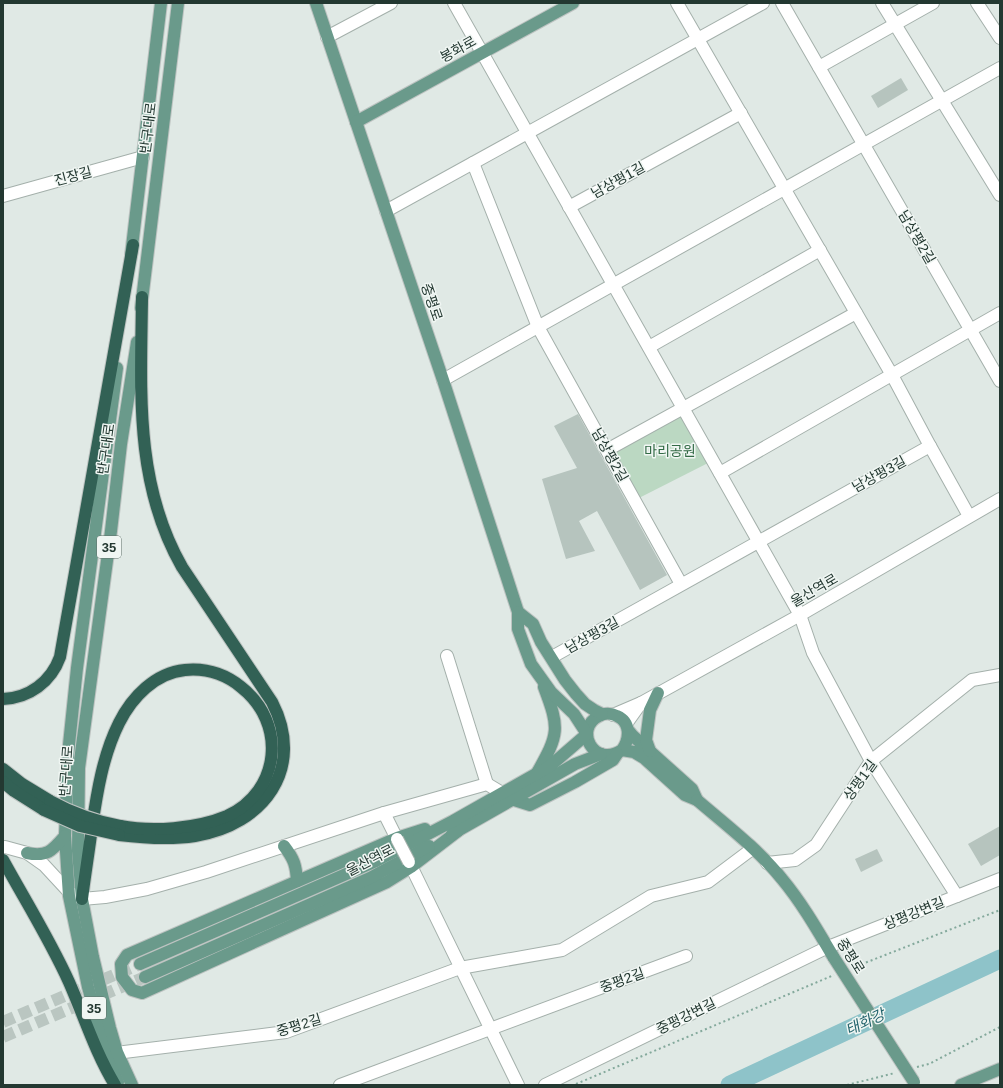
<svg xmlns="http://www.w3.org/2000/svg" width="1003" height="1088" font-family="Arial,'Noto Sans KR',sans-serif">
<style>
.green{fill:#bbd8c2}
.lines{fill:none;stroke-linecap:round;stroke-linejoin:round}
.river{stroke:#8ec3c9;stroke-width:19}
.building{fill:#b6c4be}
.major-tunnel{stroke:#bac6c1;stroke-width:12;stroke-dasharray:12 6;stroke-linecap:butt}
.minor-casing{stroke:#a4b0ab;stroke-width:14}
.major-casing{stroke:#bdc3c1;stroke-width:14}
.highway-casing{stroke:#bdc3c1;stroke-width:14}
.path{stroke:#84a99c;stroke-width:2;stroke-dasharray:2 3;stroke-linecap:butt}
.minor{stroke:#fff;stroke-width:12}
.major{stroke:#6a9a8b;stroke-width:12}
.highway{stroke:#326155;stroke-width:12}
.minor-bridge-casing{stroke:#a4b0ab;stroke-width:14;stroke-linecap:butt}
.major-bridge-casing{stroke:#bdc3c1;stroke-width:14;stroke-linecap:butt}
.highway-bridge-casing{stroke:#bdc3c1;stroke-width:14;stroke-linecap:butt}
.minor-bridge{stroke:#fff;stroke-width:12}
.major-bridge{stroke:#6a9a8b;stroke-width:12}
.highway-bridge{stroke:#326155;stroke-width:12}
.labels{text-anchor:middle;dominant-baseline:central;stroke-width:3;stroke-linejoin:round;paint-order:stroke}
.shield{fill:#f0f6f3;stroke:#60716b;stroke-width:1}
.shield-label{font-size:13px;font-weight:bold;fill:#233831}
.street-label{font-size:14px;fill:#233831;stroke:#f0f6f3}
.park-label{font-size:14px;fill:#326a45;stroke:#f0f6f3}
.water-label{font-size:15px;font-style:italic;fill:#24646d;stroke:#f0f6f3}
</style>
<rect width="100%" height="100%" fill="#e0e9e5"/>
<path class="green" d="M682,413L710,462L637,499L612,452Z"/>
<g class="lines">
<path class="river" d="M730,1085L1000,959"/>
</g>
<g class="building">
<path d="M901,78L908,90L878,108L871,96Z"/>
<path d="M578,414L667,575L640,590L597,511L579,521L595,551L566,559L542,479L577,468L554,426Z"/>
<path d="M1000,826V855L981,866L968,844Z"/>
<path d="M877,849L883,861L861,872L855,859Z"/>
</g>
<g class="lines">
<g class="major-tunnel">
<path d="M3,1022L140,964"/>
<path d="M3,1037L145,977"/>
</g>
<g class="minor-casing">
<g id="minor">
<path d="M454,3L800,615L813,653L871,761L957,896"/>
<path d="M782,3L1000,381"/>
<path d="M882,3L1000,195"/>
<path d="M977,3L1000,38"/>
<path d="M327,37L391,3"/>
<path d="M819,67L933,3"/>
<path d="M473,163L538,327L681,584"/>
<path d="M3,196L143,157"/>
<path d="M569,207L741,113"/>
<path d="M386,211L763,3"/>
<path d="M649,347L820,250"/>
<path d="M443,380L1000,68"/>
<path d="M930,446L969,516"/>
<path d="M607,450L856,313"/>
<path d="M720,473L1000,313"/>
<path d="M447,656L487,784"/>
<path d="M552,657L930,446L892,375L677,3"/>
<path d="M641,703L800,615L1000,499"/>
<path d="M613,715L641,703L626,724"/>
<path d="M384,813L397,839"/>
<path d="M5,847L27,853L44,865L69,892L82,899L105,897L147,889L206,872L384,813L487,784L502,793"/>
<path d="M409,862L518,1085"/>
<path d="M767,863L795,860L816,845L871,761L972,680L1000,675"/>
<path d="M108,1054L286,1032L460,968L562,950L651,896L708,882L752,849"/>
<path d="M340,1085L686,956"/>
<path d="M545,1085L828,947L1000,879"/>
</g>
</g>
<g class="major-casing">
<g id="major">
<path d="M316,3L443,380L518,612"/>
<path d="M356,122L573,3"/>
<path d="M131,255L161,3"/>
<path d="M141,308L178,3"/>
<path d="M117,368L77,668L68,754L65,836L69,896L88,987L106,1054L118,1082"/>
<path d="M622,750C630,739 631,722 617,716C611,713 604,713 599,716C573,729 594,769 622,750L634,752L644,758L685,795L697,800L692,789L633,736L628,730"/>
<path d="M650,751L646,740L650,710L658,693"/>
<path d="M537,773C559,734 560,729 544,687"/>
<path d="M511,799L530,805L575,782L613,760L617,754"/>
<path d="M697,800C725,824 759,850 782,879C802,903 818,931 834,958"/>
<path d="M425,829L397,838L127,955L121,964L122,977L132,990L142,993L387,882L411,867L458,831"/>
<path d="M452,834L575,764L601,754"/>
<path d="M284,846C294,859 296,865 297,881"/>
<path d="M27,853C47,857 52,851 65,836"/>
<path d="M140,964L376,861L453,821L550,766L587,734L574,714L551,692L531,664L518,629V612L533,624L541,642L565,680L576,694L585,704L594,710L602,714"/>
<path d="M145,977L370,878L429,846"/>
<path d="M132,1085L117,1052L110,1028L93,957L82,899L78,851L79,768L111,531L121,444L137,342"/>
<path d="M961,1085L1000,1069"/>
</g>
</g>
<g class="highway-casing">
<g id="highway">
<path d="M3,699C29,698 51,682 60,657L133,245"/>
<path d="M3,769L22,784L50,801"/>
<path d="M3,782L14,791L44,810"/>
<path d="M119,835C144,838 169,840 195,836C264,825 306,768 272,702L182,567C134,483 141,390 142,297"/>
<path d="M3,860C25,900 50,940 69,982C84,1016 95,1052 115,1085"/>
<path d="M82,899C85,875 89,851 92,827C97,792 103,755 119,723C132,697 155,673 185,670C206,668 225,674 241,687C287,723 281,791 227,816C196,829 152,832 120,826"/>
</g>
</g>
<g class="path">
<path d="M852,968L1000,910"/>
<path d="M917,1067L929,1064L1000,1027"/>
<path d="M576,1084L834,975"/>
<path d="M847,1085L895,1073"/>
</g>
<use href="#minor" class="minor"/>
<use href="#major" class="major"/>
<use href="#highway" class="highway"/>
<g class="minor-bridge-casing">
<path id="minor-bridge" d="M397,839L409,862"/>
</g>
<g class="major-bridge-casing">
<path id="major-bridge" d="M834,958L914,1082"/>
</g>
<g class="highway-bridge-casing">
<g id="highway-bridge">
<path d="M50,801C72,813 94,821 120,826"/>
<path d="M44,810L80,826L119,835"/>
</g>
</g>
<use href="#minor-bridge" class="minor-bridge"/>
<use href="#major-bridge" class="major-bridge"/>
<use href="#highway-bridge" class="highway-bridge"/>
</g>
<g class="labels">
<g class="shield">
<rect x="97" y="536" width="24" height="22" rx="3"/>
<rect x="82" y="997" width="24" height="22" rx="3"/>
</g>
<g class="shield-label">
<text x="109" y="547">35</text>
<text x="94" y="1008">35</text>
</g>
<g class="street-label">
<text transform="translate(458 49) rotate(-29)">봉화로</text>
<text transform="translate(148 128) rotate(-83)">반구대로</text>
<text transform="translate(73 176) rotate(-15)">진장길</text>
<text transform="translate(618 180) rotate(-29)">남상평1길</text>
<text transform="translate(917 237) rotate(60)">남상평2길</text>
<text transform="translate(432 302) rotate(71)">중평로</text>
<text transform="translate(106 449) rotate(-82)">반구대로</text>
<text transform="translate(610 455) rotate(61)">남상평2길</text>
<text transform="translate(879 474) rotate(-29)">남상평3길</text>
<text transform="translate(814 590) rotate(-30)">울산역로</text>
<text transform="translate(592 635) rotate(-29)">남상평3길</text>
<text transform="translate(66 771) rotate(-86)">반구대로</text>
<text transform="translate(860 780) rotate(-54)">상평1길</text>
<text transform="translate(370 860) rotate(-27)">울산역로</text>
<text transform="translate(914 913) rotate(-22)">상평강변길</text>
<text transform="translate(851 956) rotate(58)">중평로</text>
<text transform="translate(622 980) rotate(-20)">중평2길</text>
<text transform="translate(686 1016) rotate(-26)">중평강변길</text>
<text transform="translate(299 1025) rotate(-17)">중평2길</text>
</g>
<g class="park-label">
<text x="670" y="451">마리공원</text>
</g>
<g class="water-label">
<text transform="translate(865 1022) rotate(-25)">태화강</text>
</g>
</g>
<rect width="1003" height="1088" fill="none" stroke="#233831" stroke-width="8"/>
</svg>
